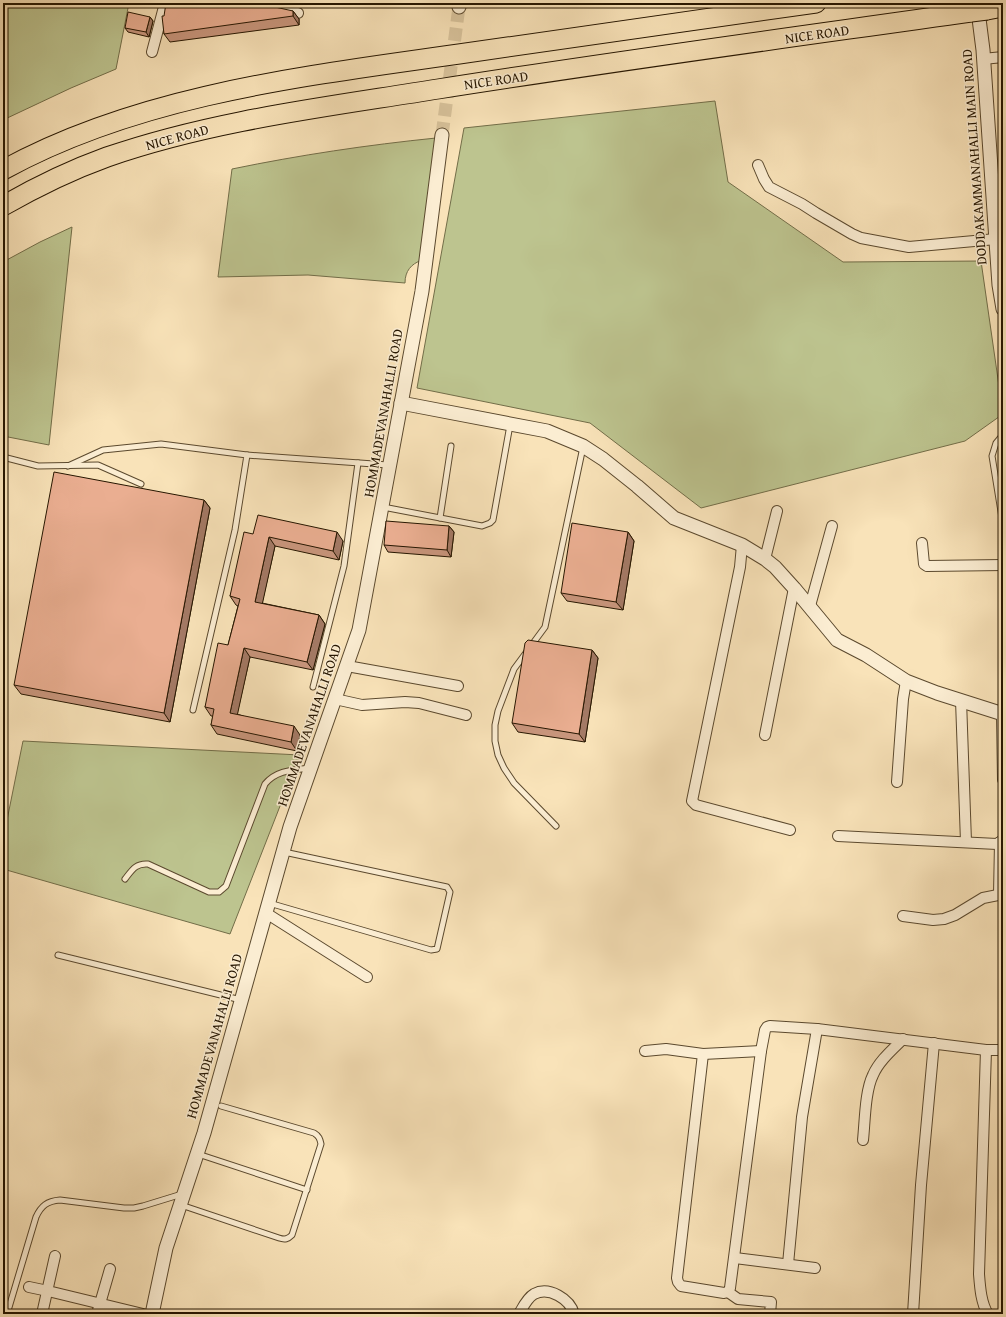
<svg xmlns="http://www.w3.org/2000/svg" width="1006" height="1317" font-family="'Gentium Book Plus',serif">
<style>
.green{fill:#bdc48f;stroke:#726d48}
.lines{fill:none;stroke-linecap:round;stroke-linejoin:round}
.tertiary-tunnel{stroke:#d9c49d;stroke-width:13;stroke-dasharray:13 6;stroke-linecap:butt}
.service-casing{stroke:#5b492e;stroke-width:7}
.minor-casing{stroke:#5b492e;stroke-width:12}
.tertiary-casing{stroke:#5b492e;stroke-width:15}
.motorway-casing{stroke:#261600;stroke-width:21}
.service{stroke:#fbedd2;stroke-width:5}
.minor{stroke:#fbedd2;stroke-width:10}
.tertiary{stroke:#fbedd2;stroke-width:13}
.motorway{stroke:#f9e3b9;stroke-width:19}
.motorway-bridge-casing{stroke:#261600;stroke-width:21;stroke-linecap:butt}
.motorway-bridge{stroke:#f9e3b9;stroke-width:19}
.wall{fill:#c9967d;stroke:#261600}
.shaded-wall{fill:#a47a66;stroke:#261600}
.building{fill:#eaae91;stroke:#261600}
.labels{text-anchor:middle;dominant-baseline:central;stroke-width:3;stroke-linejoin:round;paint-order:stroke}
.street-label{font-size:14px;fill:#261600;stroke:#fbedd2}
</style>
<rect width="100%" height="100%" fill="#f9e3b9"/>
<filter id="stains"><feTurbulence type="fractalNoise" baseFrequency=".005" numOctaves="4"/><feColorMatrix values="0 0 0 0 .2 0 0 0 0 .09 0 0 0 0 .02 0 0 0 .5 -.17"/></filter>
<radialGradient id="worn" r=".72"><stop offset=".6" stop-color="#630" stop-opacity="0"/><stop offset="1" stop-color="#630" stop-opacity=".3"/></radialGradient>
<g class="green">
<path d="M3,3H129L116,69L71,88L3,120Z"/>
<path d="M715,101L728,182L843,262L981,261L1003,414L965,441L701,508L590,423L417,388L464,128Z"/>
<path d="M436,138L422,260C411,264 405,271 405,283L308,275L218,277L232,169C300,155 367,145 436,138Z"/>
<path d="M72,227L49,445L3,436V262L40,242Z"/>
<path d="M23,741L300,755L230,934L3,869V840Z"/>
</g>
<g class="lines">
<path class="tertiary-tunnel" d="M442,135L459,7"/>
<g class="service-casing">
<g id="service">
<path d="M1003,437H1001L996,443L992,456L1003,524"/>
<path d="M247,455L388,465"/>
<path d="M3,457L38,466L98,465L141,484"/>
<path d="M68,466L103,450L161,444L247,455L235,530L193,710"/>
<path d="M383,507L482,526L490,523L493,520L510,425"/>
<path d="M440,518L451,446"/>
<path d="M313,687L344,566L358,463"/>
<path d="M3,691L4,692"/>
<path d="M556,826L514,783L504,768L498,755L495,741V725L498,711L514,669L545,627L583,447"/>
<path d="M125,879C132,870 136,863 148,864L209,892H219L226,886L265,784C276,770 293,770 310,768"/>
<path d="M269,903L431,950L437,949L450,892L447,887L284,852"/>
<path d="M58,955L241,1000"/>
<path d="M204,1156L307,1190"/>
<path d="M181,1205L279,1238C285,1240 288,1239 292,1235L321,1144C320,1139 319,1136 314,1133L221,1106"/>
<path d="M7,1314L36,1217C41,1206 47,1201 60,1200L124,1208H134L143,1206L182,1194"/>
</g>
</g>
<g class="minor-casing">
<g id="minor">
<path d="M256,3L298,13"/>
<path d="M152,52L165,3"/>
<path d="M983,59L1003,57"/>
<path d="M758,165L764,179L769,187L802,204L816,213L852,234L861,238L909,247L996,239"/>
<path d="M922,543L924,564L927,566L1003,565"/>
<path d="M742,545L740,567L692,801L696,805L790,830"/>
<path d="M765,559L777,511"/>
<path d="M810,606L832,526"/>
<path d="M347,666L458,686"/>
<path d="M335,699L362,705L405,702L419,703L466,715"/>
<path d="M961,700L966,842"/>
<path d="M1002,714L1003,780"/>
<path d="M765,735L794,588"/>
<path d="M897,782L903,699L906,681"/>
<path d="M838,836L997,844L1003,840"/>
<path d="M999,894L1000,842"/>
<path d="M266,913L367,977"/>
<path d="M903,916L933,920L944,919L955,915L983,898L1003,894"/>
<path d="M986,1050L979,1274C980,1287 981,1303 988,1314"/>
<path d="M645,1051L666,1049L703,1054L761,1051"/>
<path d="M703,1054L677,1278L678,1282L681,1286L724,1293L728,1292L730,1288L761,1051L765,1030L767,1027L770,1026L817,1029L986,1050H1003"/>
<path d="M863,1140C865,1121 865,1091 873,1075C879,1061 892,1050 903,1039"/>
<path d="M735,1258L815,1268"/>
<path d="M788,1264L802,1117L817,1029"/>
<path d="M29,1287L48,1291L143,1314"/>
<path d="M728,1292L738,1299L771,1302L770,1314"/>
<path d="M42,1314L55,1256"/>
<path d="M97,1314L110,1269"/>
<path d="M519,1314C523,1307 527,1298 534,1294C549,1286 570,1299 574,1314"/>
<path d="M913,1314L921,1185L934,1043"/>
</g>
</g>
<g class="tertiary-casing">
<g id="tertiary">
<path d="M977,3L983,50L999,285L1003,309"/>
<path d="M459,7L460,3"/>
<path d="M401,403L547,431L583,446L603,459L637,486L674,518L742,545L765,559L775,567L794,588L837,640L866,655L906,681L937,693L1003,714"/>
<path d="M152,1314L166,1248L204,1133L290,827L359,630L422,291L442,135"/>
</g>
</g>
<g class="motorway-casing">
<g id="motorway">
<path d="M987,10L1003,7"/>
<path d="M3,170C141,94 306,76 459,54C578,37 697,20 816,3"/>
<path d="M3,206C36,187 71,170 107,157C214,120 327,107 438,89C615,61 794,37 971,12"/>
</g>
</g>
<use href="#service" class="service"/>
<use href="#minor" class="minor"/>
<use href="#tertiary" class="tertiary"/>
<use href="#motorway" class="motorway"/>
<g class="motorway-bridge-casing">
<path id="motorway-bridge" d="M971,12L987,10"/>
</g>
<use href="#motorway-bridge" class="motorway-bridge"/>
</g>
<g class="wall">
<path d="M293,11L299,19V25L170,42L164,34V16Z"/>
<path d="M150,17L153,21L149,37L128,32L125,28Z"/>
<path d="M204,500L210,508L170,722L21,694L14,685Z"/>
<path d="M449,526L454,532L451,557L388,552L384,545Z"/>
<path d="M628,532L634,541L623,610L567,601L561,593Z"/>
<path d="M253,534L343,541L339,560L275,546L262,603L319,615L325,624L313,670L250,657L237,714L300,735L297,751L217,734L211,725L213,716H211L205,707L228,645L238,606L236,605L230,596Z"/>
<path d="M592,650L598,658L585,742L518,732L512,723Z"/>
</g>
<g class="shaded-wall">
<path d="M293,11L299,19V25L293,16Z"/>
<path d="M150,17L153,21L149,37L146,32Z"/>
<path d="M204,500L210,508L170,722L164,713Z"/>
<path d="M449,526L454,532L451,557L447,550Z"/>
<path d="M337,532L343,541L339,560L333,551Z"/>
<path d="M628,532L634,541L623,610L616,602Z"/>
<path d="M269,537L275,546L261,610L255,602Z"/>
<path d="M319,615L325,624L313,670L307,662Z"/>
<path d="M244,648L250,657L236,721L230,713Z"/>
<path d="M592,650L598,658L585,742L579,734Z"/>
<path d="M294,726L300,735L297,751L291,742Z"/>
</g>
<g class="building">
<path d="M166,3H257L293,11V16L164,34L162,16H164Z"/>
<path d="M128,12L150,17L146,32L125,28Z"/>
<path d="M54,472L204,500L164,713L14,685Z"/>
<path d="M258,515L337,532L333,551L269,537L255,602L319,615L307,662L244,648L230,713L294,726L291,742L211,725L214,709L205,707L218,643L228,645L240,599L230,596L244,532L253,534Z"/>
<path d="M386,521L449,526L447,550L384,545Z"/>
<path d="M572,523L628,532L616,602L561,593Z"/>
<path d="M528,640L592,650L579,734L512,723L525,643Z"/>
</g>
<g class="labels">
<g class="street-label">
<text transform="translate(817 34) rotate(-8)">NICE ROAD</text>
<text transform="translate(496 80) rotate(-8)">NICE ROAD</text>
<text transform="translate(177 137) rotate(-15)">NICE ROAD</text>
<text transform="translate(974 157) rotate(-94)">DODDAKAMMANAHALLI MAIN ROAD</text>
<text transform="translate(383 413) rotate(-80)">HOMMADEVANAHALLI ROAD</text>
<text transform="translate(309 725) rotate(-71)">HOMMADEVANAHALLI ROAD</text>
<text transform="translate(214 1036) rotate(-74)">HOMMADEVANAHALLI ROAD</text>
</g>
</g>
<rect width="1006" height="1317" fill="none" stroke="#f9e3b9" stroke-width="16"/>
<rect x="4" y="4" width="998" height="1309" fill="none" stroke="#261600" stroke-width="2"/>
<rect x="8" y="8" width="990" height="1301" fill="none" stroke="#261600"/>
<rect width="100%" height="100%" filter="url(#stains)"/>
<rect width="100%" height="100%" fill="url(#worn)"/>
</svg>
